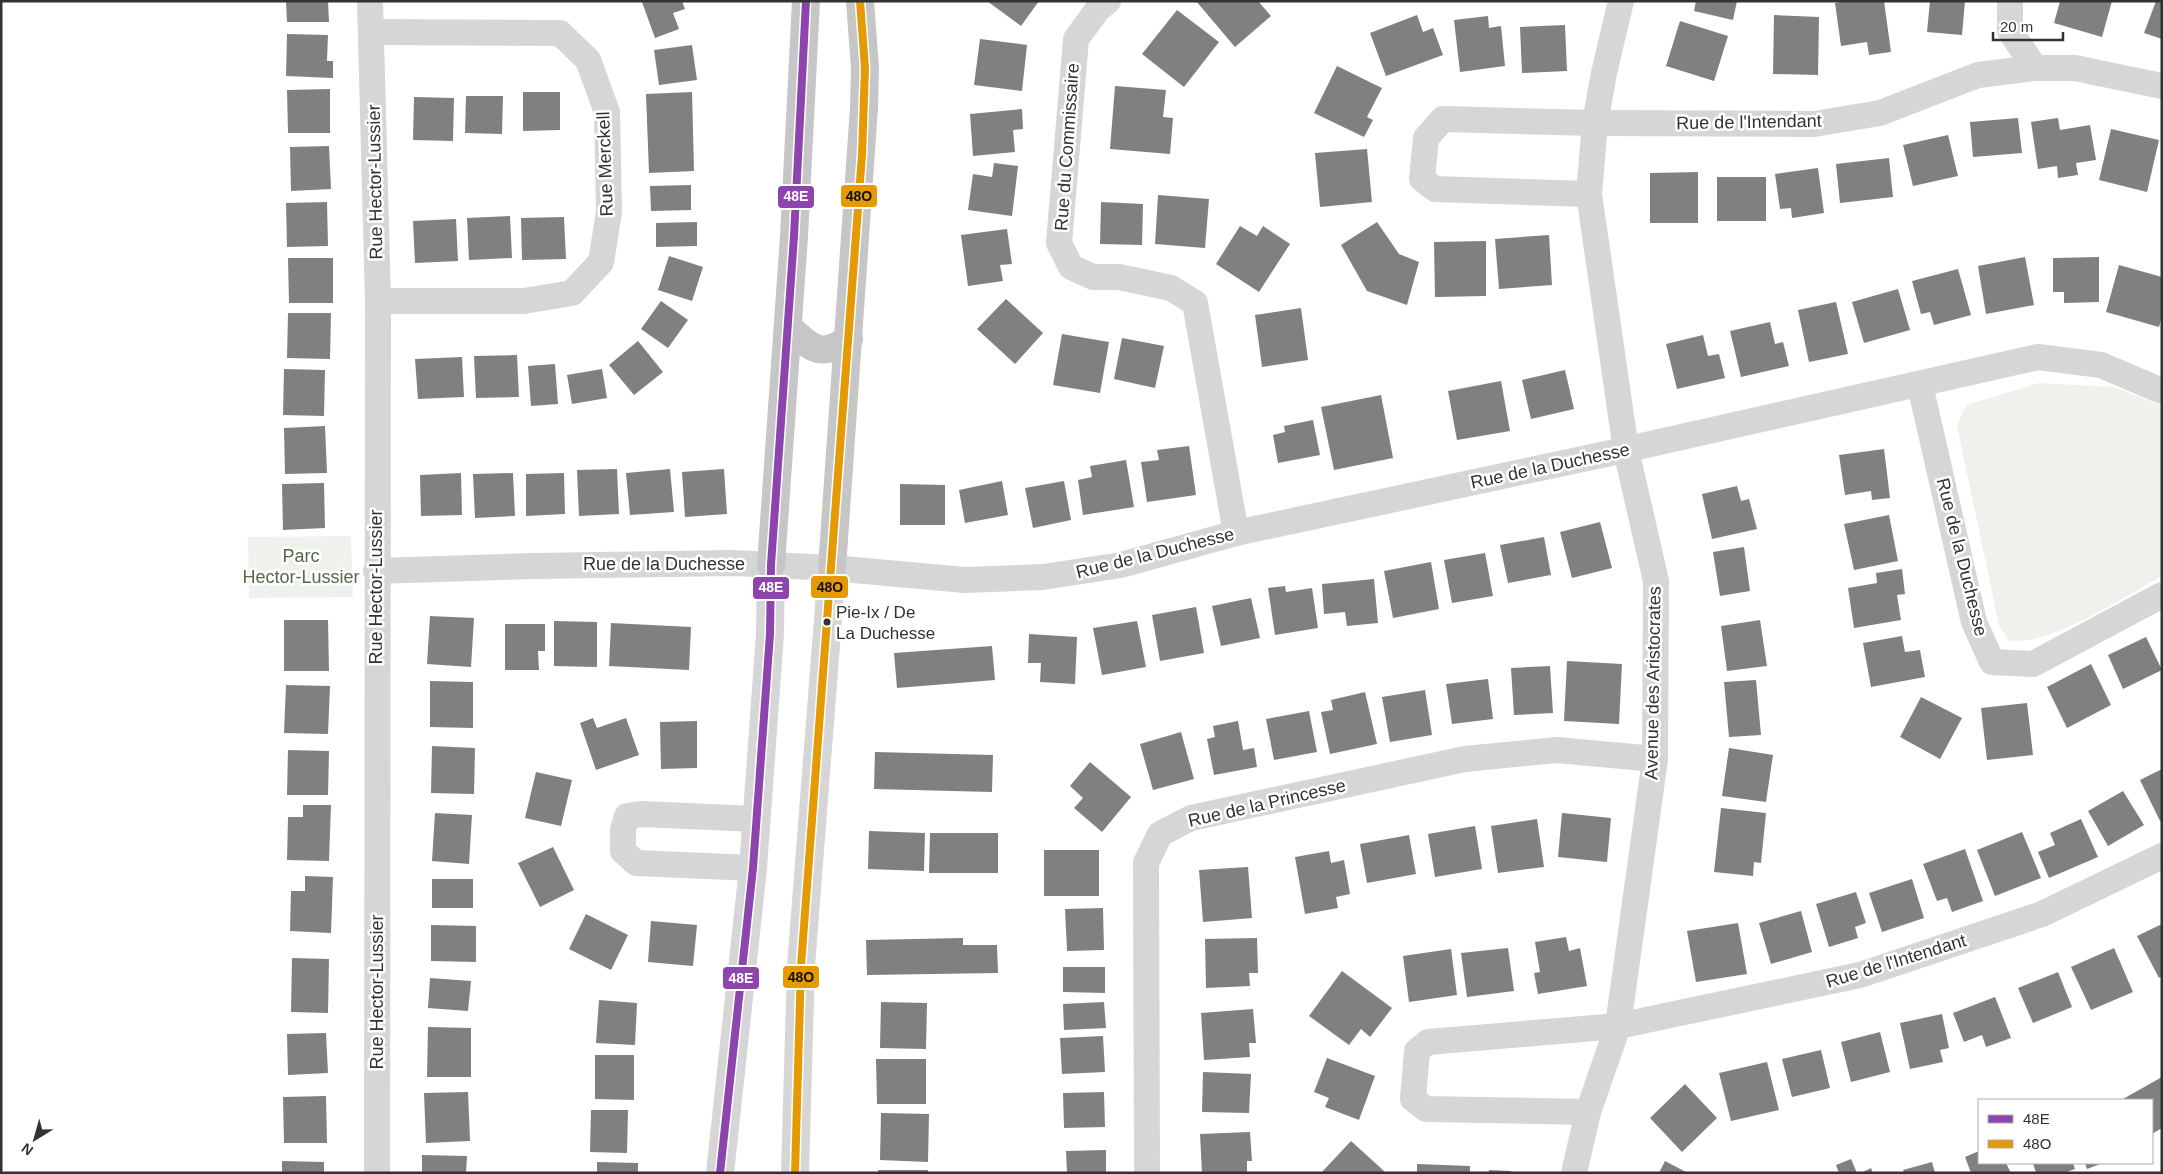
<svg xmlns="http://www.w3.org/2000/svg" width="2163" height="1174" font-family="Helvetica,sans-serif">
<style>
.green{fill:#eff2ec}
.building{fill:#808080}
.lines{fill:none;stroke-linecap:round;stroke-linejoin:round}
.path{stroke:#d3d3d3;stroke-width:3;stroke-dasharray:2.5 2.5;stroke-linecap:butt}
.minor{stroke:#d6d6d6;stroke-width:26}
.tertiary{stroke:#d6d6d6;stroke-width:28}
.trunk{stroke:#c6c6c6;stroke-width:28}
.bus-1-casing{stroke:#fff;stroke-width:11}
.bus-2-casing{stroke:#fff;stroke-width:11}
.bus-1{stroke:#8e44ad;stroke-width:8}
.bus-2{stroke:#e39a05;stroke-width:8}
.bus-dot{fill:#323232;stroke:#fff;stroke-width:2}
.labels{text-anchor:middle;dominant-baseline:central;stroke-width:5;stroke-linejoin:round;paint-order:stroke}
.bus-label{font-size:17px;fill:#323232;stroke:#fff;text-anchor:start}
.street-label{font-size:18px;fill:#323232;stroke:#fff}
.park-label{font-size:18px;fill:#556944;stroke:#fff}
.line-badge{stroke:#fff;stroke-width:2}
.badge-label{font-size:14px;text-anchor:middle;font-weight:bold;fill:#fff}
.pale-badge-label{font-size:14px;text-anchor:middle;font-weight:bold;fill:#111}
</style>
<rect width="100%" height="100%" fill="#fff"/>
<g class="green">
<path d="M2039,383L2114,387L2162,406V576C2125,596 2048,648 2008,640L1999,625L1957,426L1966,405Z"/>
<path d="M351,536L353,597L249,598L248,537Z"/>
</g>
<g class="building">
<path d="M286,1H328L329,22H287Z"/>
<path d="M682,1L685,9L673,13L679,29L655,38L642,2Z"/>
<path d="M987,1H1039L1021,26Z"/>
<path d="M1196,1H1258L1271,16L1235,47Z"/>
<path d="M1696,1H1737L1733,20L1694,11Z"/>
<path d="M1846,1H1884L1891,52L1869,55L1867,42L1841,46L1835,3Z"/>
<path d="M1930,1H1965L1962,35L1927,32Z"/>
<path d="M2060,1H2112L2102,37L2054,23Z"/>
<path d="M2156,1H2162V39L2144,33Z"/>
<path d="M1177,10L1219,42L1184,87L1142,54Z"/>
<path d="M1417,15L1423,32L1433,28L1443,55L1386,76L1370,33Z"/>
<path d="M1774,15L1819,17L1818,75L1773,74Z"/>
<path d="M1488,16L1489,28L1501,26L1505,66L1460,72L1454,20Z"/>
<path d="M1680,21L1728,36L1714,81L1666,66Z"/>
<path d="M1565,25L1567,71L1522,73L1520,27Z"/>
<path d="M287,34L328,35L327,61H333V78L286,76Z"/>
<path d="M980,39L1027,45L1022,91L974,85Z"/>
<path d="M692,45L697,80L659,85L654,50Z"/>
<path d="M1337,66L1382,88L1367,117L1373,120L1364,137L1314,113Z"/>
<path d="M1115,86L1166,90L1163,117L1173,118L1170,154L1110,149Z"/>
<path d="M330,89V133H288L287,90Z"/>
<path d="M523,92H560V130L523,131Z"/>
<path d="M692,92L694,171L649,173L646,94Z"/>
<path d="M466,96H503L502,134L465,133Z"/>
<path d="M414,97L454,98L453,141L413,140Z"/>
<path d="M1022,109L1023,129L1013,130L1015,152L973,156L970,114Z"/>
<path d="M2018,118L2022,153L1973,157L1970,122Z"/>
<path d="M2058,118L2060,130L2090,125L2096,160L2076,163L2078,175L2058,178L2057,166L2038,169L2031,122Z"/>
<path d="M2111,129L2159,140L2147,192L2099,180Z"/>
<path d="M1948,135L1958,176L1913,186L1903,145Z"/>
<path d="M329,146L331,189L291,191L290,147Z"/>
<path d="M1367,149L1372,202L1320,207L1315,153Z"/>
<path d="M1889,158L1893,197L1840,203L1836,164Z"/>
<path d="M994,163L1018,166L1012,216L968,210L973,174L992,177Z"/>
<path d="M1818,168L1824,213L1792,218L1791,208L1780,209L1775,174Z"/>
<path d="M1698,172V223H1650V173Z"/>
<rect x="1717" y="177" width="49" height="44"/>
<path d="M691,185V210L651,211L650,186Z"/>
<path d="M1158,195L1209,199L1205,248L1155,244Z"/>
<path d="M327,202L328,246L287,247L286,203Z"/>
<path d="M1101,202L1143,204L1142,245L1100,244Z"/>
<path d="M510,216L512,258L469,260L467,218Z"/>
<path d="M564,217L566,259L522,260L521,218Z"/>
<path d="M456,219L458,261L415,263L413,221Z"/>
<path d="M697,222V246L656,247V223Z"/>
<path d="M1377,222L1399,254L1419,262L1407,305L1367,291L1341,245Z"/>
<path d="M1240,226L1257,236L1263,226L1290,244L1259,292L1216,264Z"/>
<path d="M1007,229L1012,264L1000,265L1003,281L968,286L961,235Z"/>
<path d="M1549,235L1552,285L1499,289L1495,239Z"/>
<path d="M1486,241V296L1435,297L1434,242Z"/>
<path d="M669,256L703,267L692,301L658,290Z"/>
<path d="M2025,257L2034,305L1986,314L1978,266Z"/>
<path d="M2099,257V302L2064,303V292H2053V258Z"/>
<path d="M288,258H333V303H289Z"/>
<path d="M2119,265L2162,277V316L2159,327L2106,312Z"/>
<path d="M1958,269L1971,315L1934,325L1930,312L1921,314L1912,281Z"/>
<path d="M1898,289L1910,330L1864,343L1852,302Z"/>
<path d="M1006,299L1043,333L1015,364L977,329Z"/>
<path d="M661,301L688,320L668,348L641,329Z"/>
<path d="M1836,302L1848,354L1809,362L1798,310Z"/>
<path d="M1301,308L1308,360L1262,367L1255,315Z"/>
<path d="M288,313H331L330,359L287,358Z"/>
<path d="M1770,322L1775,344L1783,342L1789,366L1741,377L1730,331Z"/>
<path d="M1062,334L1109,342L1100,393L1053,385Z"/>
<path d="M1703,335L1708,356L1719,354L1725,378L1677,389L1666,344Z"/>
<path d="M1122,338L1164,346L1155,388L1114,379Z"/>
<path d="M638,341L663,372L634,395L609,365Z"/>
<path d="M517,355L519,397L476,398L474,356Z"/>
<path d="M462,357L464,397L418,399L415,359Z"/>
<path d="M555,364L558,404L531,406L528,366Z"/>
<path d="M284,369L325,370L324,416L283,415Z"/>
<path d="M602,369L607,398L572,404L567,375Z"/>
<path d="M1565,370L1574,409L1531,419L1522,380Z"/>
<path d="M1501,381L1510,431L1457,440L1448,391Z"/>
<path d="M1381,395L1393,458L1334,470L1321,407Z"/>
<path d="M1313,420L1320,455L1278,463L1273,435L1285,432L1284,426Z"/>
<path d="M325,426L327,473L285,474L284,428Z"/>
<path d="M1189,446L1196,495L1147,502L1141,462L1159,460L1157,450Z"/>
<path d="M1884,449L1890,498L1872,500L1871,491L1845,495L1839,455Z"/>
<path d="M1126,460L1134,507L1083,515L1078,480L1092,477L1090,466Z"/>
<path d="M617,469L619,514L579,516L577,470Z"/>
<path d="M670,469L674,512L630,515L626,473Z"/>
<path d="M724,469L727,514L685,517L682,472Z"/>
<path d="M461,473L462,515L421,516L420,475Z"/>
<path d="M513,473L515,516L475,518L473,474Z"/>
<path d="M564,473L565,514L526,516V474Z"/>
<path d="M1002,481L1008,515L965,523L959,490Z"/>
<path d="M1064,481L1071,520L1033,528L1025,488Z"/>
<path d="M324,483L325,528L283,530L282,484Z"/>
<path d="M900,484L945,485V525H900Z"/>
<path d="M1737,486L1741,501L1749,499L1757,529L1712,539L1702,494Z"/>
<path d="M1889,515L1898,561L1854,570L1844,524Z"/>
<path d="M1600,522L1612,568L1572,578L1560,532Z"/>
<path d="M1544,537L1551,575L1508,583L1500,545Z"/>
<path d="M1744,547L1750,591L1720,596L1713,552Z"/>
<path d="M1485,553L1493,596L1452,603L1444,560Z"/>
<path d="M1431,562L1439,609L1393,618L1384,571Z"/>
<path d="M1902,569L1905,594L1897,595L1901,620L1854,628L1848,588L1877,583L1876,573Z"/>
<path d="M1374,579L1378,623L1347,626L1345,612L1324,614L1322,584Z"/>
<path d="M1285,586L1286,592L1312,588L1318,628L1275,635L1268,588Z"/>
<path d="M1251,598L1260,638L1221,646L1212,606Z"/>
<path d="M1196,607L1204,653L1160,661L1152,615Z"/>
<path d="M430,616L474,618L471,667L427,664Z"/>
<path d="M284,620H328L329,671H284Z"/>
<path d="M1760,620L1767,666L1727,671L1721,626Z"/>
<path d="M554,621L597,622V667L554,666Z"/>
<path d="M1137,621L1146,667L1102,675L1093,628Z"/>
<path d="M611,623L691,627L689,670L609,666Z"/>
<path d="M505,624H545V651H538L539,670H505Z"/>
<path d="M1029,634L1077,637L1075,684L1040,682L1041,663H1028Z"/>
<path d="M1902,636L1905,652L1920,650L1925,677L1871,687L1863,643Z"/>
<path d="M2146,637L2162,670L2123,689L2108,655Z"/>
<path d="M992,646L995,680L897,688L894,653Z"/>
<path d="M1567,661L1622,664L1619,724L1564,721Z"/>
<path d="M2091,664L2111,705L2067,728L2047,687Z"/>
<path d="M1550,666L1553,713L1514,715L1511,668Z"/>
<path d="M1488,679L1493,719L1452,724L1446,684Z"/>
<path d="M1756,680L1761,735L1729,737L1724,682Z"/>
<path d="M430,681L473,682V728L430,727Z"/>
<path d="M286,685L330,686L328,734L284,733Z"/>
<path d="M1425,690L1432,735L1390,742L1382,697Z"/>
<path d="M1365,692L1377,744L1330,754L1321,712L1333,710L1331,700Z"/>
<path d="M1921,697L1962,718L1940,759L1900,737Z"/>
<path d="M2027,703L2033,755L1987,760L1981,708Z"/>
<path d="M1309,711L1317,752L1274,760L1266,719Z"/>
<path d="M593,718L597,728L626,718L639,755L596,770L580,723Z"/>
<path d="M697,721V768L661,769L660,722Z"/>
<path d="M1238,721L1243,750L1254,748L1257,767L1214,775L1207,739L1215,737L1213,726Z"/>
<path d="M1181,732L1194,779L1153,790L1140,744Z"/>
<path d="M432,746L475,748L474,794L431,793Z"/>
<path d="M1729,748L1773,755L1766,802L1722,796Z"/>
<path d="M288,750L329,751L328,795H287Z"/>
<path d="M875,752L993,755L992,792L874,789Z"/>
<path d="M1090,762L1131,797L1102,832L1074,808L1083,798L1070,786Z"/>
<path d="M2162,769V820L2160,821L2140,780Z"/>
<path d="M536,772L572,780L561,826L525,818Z"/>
<path d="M2123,791L2144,825L2108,846L2088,811Z"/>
<path d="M303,805H331L329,861L287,860L288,817H303Z"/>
<path d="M1721,808L1766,813L1761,863L1754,862L1753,876L1714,872Z"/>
<path d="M435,813L472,815L469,864L432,861Z"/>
<path d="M1562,813L1611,818L1607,862L1558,857Z"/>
<path d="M1537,819L1544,867L1498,873L1491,826Z"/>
<path d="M2081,819L2098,857L2049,878L2038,852L2055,845L2050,833Z"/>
<path d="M1475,826L1482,869L1435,877L1428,834Z"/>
<path d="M869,831L925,833L924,871L868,869Z"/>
<path d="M2022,832L2041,878L1995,896L1977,850Z"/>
<path d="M930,833H998V873H929Z"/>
<path d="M1409,835L1416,874L1367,883L1360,844Z"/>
<path d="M553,847L574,890L540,907L518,863Z"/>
<path d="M1965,849L1983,901L1952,912L1947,898L1937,901L1923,864Z"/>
<rect x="1044" y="850" width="55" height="46"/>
<path d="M1329,851L1331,863L1344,860L1350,894L1336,897L1338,908L1305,914L1295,857Z"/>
<path d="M1248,867L1252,918L1203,922L1199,870Z"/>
<path d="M305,876L333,877L331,933L290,931L291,891H305Z"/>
<rect x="432" y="879" width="41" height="29"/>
<path d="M1912,879L1924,918L1882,932L1869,893Z"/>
<path d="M1856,892L1866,923L1855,927L1858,938L1829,947L1816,904Z"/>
<path d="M1103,908L1104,950L1067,951L1065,909Z"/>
<path d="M1801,911L1812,952L1771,964L1759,923Z"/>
<path d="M586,914L628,935L611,970L569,949Z"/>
<path d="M651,921L697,925L693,966L648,962Z"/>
<path d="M1738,923L1747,974L1696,982L1687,931Z"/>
<path d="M2162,924V976L2159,978L2137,936Z"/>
<path d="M431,925L476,926V962L431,961Z"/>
<path d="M1566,937L1569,951L1580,948L1587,986L1538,994L1534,973L1540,972L1535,942Z"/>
<path d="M963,938V945H997L998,973L867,975L866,940Z"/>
<path d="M1257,938L1258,973H1249L1250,986L1206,988L1205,939Z"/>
<path d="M1508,948L1514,991L1467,997L1461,953Z"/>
<path d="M2114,948L2133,992L2091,1010L2071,967Z"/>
<path d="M1451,949L1457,995L1409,1002L1403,956Z"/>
<path d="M292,958L329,959L328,1013L291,1012Z"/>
<path d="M1063,967H1105V993L1063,992Z"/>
<path d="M1342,971L1392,1008L1370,1037L1361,1029L1349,1045L1309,1016Z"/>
<path d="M2058,972L2072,1007L2033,1023L2018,988Z"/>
<path d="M430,978L471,981L468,1011L428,1008Z"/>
<path d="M1995,997L2011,1038L1986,1047L1982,1035L1964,1042L1953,1013Z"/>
<path d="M599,1000L637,1003L635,1045L596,1043Z"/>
<path d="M881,1002L927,1003L926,1049L880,1048Z"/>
<path d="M1104,1002L1106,1028L1064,1030L1063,1004Z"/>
<path d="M1253,1009L1256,1043H1249L1250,1057L1204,1060L1201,1013Z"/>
<path d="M1942,1014L1949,1048L1940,1050L1943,1062L1910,1069L1900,1023Z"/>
<path d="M428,1027L471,1028V1077H427Z"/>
<path d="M1880,1032L1890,1072L1851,1082L1841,1042Z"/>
<path d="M326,1033L328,1073L288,1075L287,1034Z"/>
<path d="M1103,1036L1105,1072L1062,1074L1060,1038Z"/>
<path d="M1821,1050L1830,1088L1792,1097L1782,1059Z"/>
<path d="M595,1055H634V1100L595,1099Z"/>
<path d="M1327,1058L1375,1076L1359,1120L1325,1107L1329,1098L1314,1092Z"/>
<path d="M876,1059H926V1104H877Z"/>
<path d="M1767,1062L1779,1110L1731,1121L1719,1073Z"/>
<path d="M1203,1072L1251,1074L1249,1113L1202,1112Z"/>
<path d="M2162,1077V1128L2152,1134V1100L2123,1099Z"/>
<path d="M1685,1084L1717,1118L1682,1152L1650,1118Z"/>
<path d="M468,1092L470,1141L426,1143L424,1093Z"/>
<path d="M1104,1092L1105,1127L1064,1128L1063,1093Z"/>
<path d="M326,1096L327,1143H284L283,1097Z"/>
<path d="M591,1110H628L627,1153L590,1152Z"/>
<path d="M881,1113L929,1114L928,1162L880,1160Z"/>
<path d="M1250,1132L1252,1161H1247V1173H1202L1200,1134Z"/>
<path d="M1351,1141L1384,1171L1382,1173H1321Z"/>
<path d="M1106,1150V1173H1067L1066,1151Z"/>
<path d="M1979,1151V1163H2006L2011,1173H1971L1965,1157Z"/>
<path d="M422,1155L467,1156L466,1173H422Z"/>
<path d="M1851,1159L1857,1173H1839L1836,1165Z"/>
<path d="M282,1161L324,1162V1173H282Z"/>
<path d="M1665,1161L1688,1173H1659Z"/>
<path d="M597,1162L638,1163V1173H597Z"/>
<path d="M1932,1162L1935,1173H1904L1903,1170Z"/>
<path d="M2033,1163H2073L2075,1169L2064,1173H2036Z"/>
<path d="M2085,1163H2103L2087,1169Z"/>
<path d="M1417,1164L1470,1166V1173H1417Z"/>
<path d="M1871,1168L1873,1173H1861Z"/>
<rect x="878" y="1170" width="50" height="3"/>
<path d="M1489,1170L1511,1171V1173H1489Z"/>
</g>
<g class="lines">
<path class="path" d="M331,576H354"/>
<g class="minor">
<path d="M370,1L378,301L377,1173"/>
<path d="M1108,1L1098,9L1076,39L1059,243L1071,267L1093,277H1119L1171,288L1195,303L1236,533"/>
<path d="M2010,1V31L2035,68"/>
<path d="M371,32L560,33L588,60L607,112L609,212L601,262L572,293L524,301H378"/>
<path d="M1589,194L1435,189L1422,179L1426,138L1443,119L1595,123L1814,124L1880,113L1978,75L2035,68H2075L2162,86"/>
<path d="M1920,385L1974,622L1992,662L2033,664L2162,595"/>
<path d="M376,571L534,566L733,563L832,568L965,580L1043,577L1121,565L1236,533L1606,454L2038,357L2101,365L2162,391"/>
<path d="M753,868L636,863L623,851V830L627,816L641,814L757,819"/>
<path d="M1588,1112L1426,1109L1413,1099L1417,1051L1428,1042L1618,1026L1860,975L2042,914L2162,856"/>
<path d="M1147,1173L1146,863L1160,834L1191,818L1465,759L1557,750L1655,759"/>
<path d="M1574,1173L1588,1112L1618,1026L1655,759L1656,581L1626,450L1589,194L1595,123L1604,73L1621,1"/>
</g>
<g class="tertiary">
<path d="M720,1173L753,868L770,634L771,565"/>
<path d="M795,1173L801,966L832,568"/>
</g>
<g class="trunk">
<path d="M788,327C812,348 819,359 849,339"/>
<path d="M771,565L794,236L806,1"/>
<path d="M832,568L864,108L865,68L860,1"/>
</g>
<g class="bus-1-casing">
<path id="bus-1" d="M720,1173L753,868L770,634L771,565L794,236L806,1"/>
</g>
<g class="bus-2-casing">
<path id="bus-2" d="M795,1173L801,966L862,155L865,68L860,1"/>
</g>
<use href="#bus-1" class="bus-1"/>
<use href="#bus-2" class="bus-2"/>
</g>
<circle class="bus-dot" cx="827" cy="622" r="4.5"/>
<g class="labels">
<g class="bus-label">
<text x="836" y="612">Pie-Ix / De<tspan x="836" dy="21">La Duchesse</tspan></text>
</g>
<g class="street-label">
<text transform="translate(1749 122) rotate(-1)">Rue de l'Intendant</text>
<text transform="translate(1067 147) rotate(-86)">Rue du Commissaire</text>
<text transform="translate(605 164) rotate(-92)">Rue Merckell</text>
<text transform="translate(375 182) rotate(-91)">Rue Hector-Lussier</text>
<text transform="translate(1550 466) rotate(-12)">Rue de la Duchesse</text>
<text transform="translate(1155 553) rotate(-14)">Rue de la Duchesse</text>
<text transform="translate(1962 557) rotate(76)">Rue de la Duchesse</text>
<text x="664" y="564">Rue de la Duchesse</text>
<text transform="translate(376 587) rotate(-90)">Rue Hector-Lussier</text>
<text transform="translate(1653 683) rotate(-89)">Avenue des Aristocrates</text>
<text transform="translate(1267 803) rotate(-13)">Rue de la Princesse</text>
<text transform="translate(1896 961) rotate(-17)">Rue de l'Intendant</text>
<text transform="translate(377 992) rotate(-90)">Rue Hector-Lussier</text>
</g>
<g class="park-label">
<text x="301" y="556">Parc<tspan x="301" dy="21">Hector-Lussier</tspan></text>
</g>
</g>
<g class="line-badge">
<rect x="840" y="184" width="38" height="24" rx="5" fill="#e39a05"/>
<rect x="777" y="185" width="38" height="24" rx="5" fill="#8e44ad"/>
<rect x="810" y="575" width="39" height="24" rx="5" fill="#e39a05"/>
<rect x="752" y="576" width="38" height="24" rx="5" fill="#8e44ad"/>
<rect x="782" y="965" width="38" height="24" rx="5" fill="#e39a05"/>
<rect x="722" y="966" width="38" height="24" rx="5" fill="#8e44ad"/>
</g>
<g class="badge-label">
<text x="796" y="201">48E</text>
<text x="771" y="592">48E</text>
<text x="741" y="983">48E</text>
</g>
<g class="pale-badge-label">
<text x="859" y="201">48O</text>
<text x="830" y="592">48O</text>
<text x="801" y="982">48O</text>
</g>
<rect width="2163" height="1174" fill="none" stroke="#323232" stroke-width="5"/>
<rect x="1978" y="1099" width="175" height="65" fill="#ffffff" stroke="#adadad"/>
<rect x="1988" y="1115" width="25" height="8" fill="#8e44ad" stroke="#adadad"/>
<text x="2023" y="1124" font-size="15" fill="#323232">48E</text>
<rect x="1988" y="1140" width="25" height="8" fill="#e39a05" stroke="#adadad"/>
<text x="2023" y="1149" font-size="15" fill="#323232">48O</text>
<g transform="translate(35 1139) rotate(217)" stroke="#ffffff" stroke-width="4" paint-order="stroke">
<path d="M0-4L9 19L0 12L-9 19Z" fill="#323232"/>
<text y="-8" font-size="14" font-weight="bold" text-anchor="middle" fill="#323232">N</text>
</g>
<path d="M1993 32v8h70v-8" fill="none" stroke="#323232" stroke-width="2.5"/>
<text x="2000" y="32" font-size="15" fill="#323232" stroke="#ffffff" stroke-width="4" paint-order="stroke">20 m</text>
</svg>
